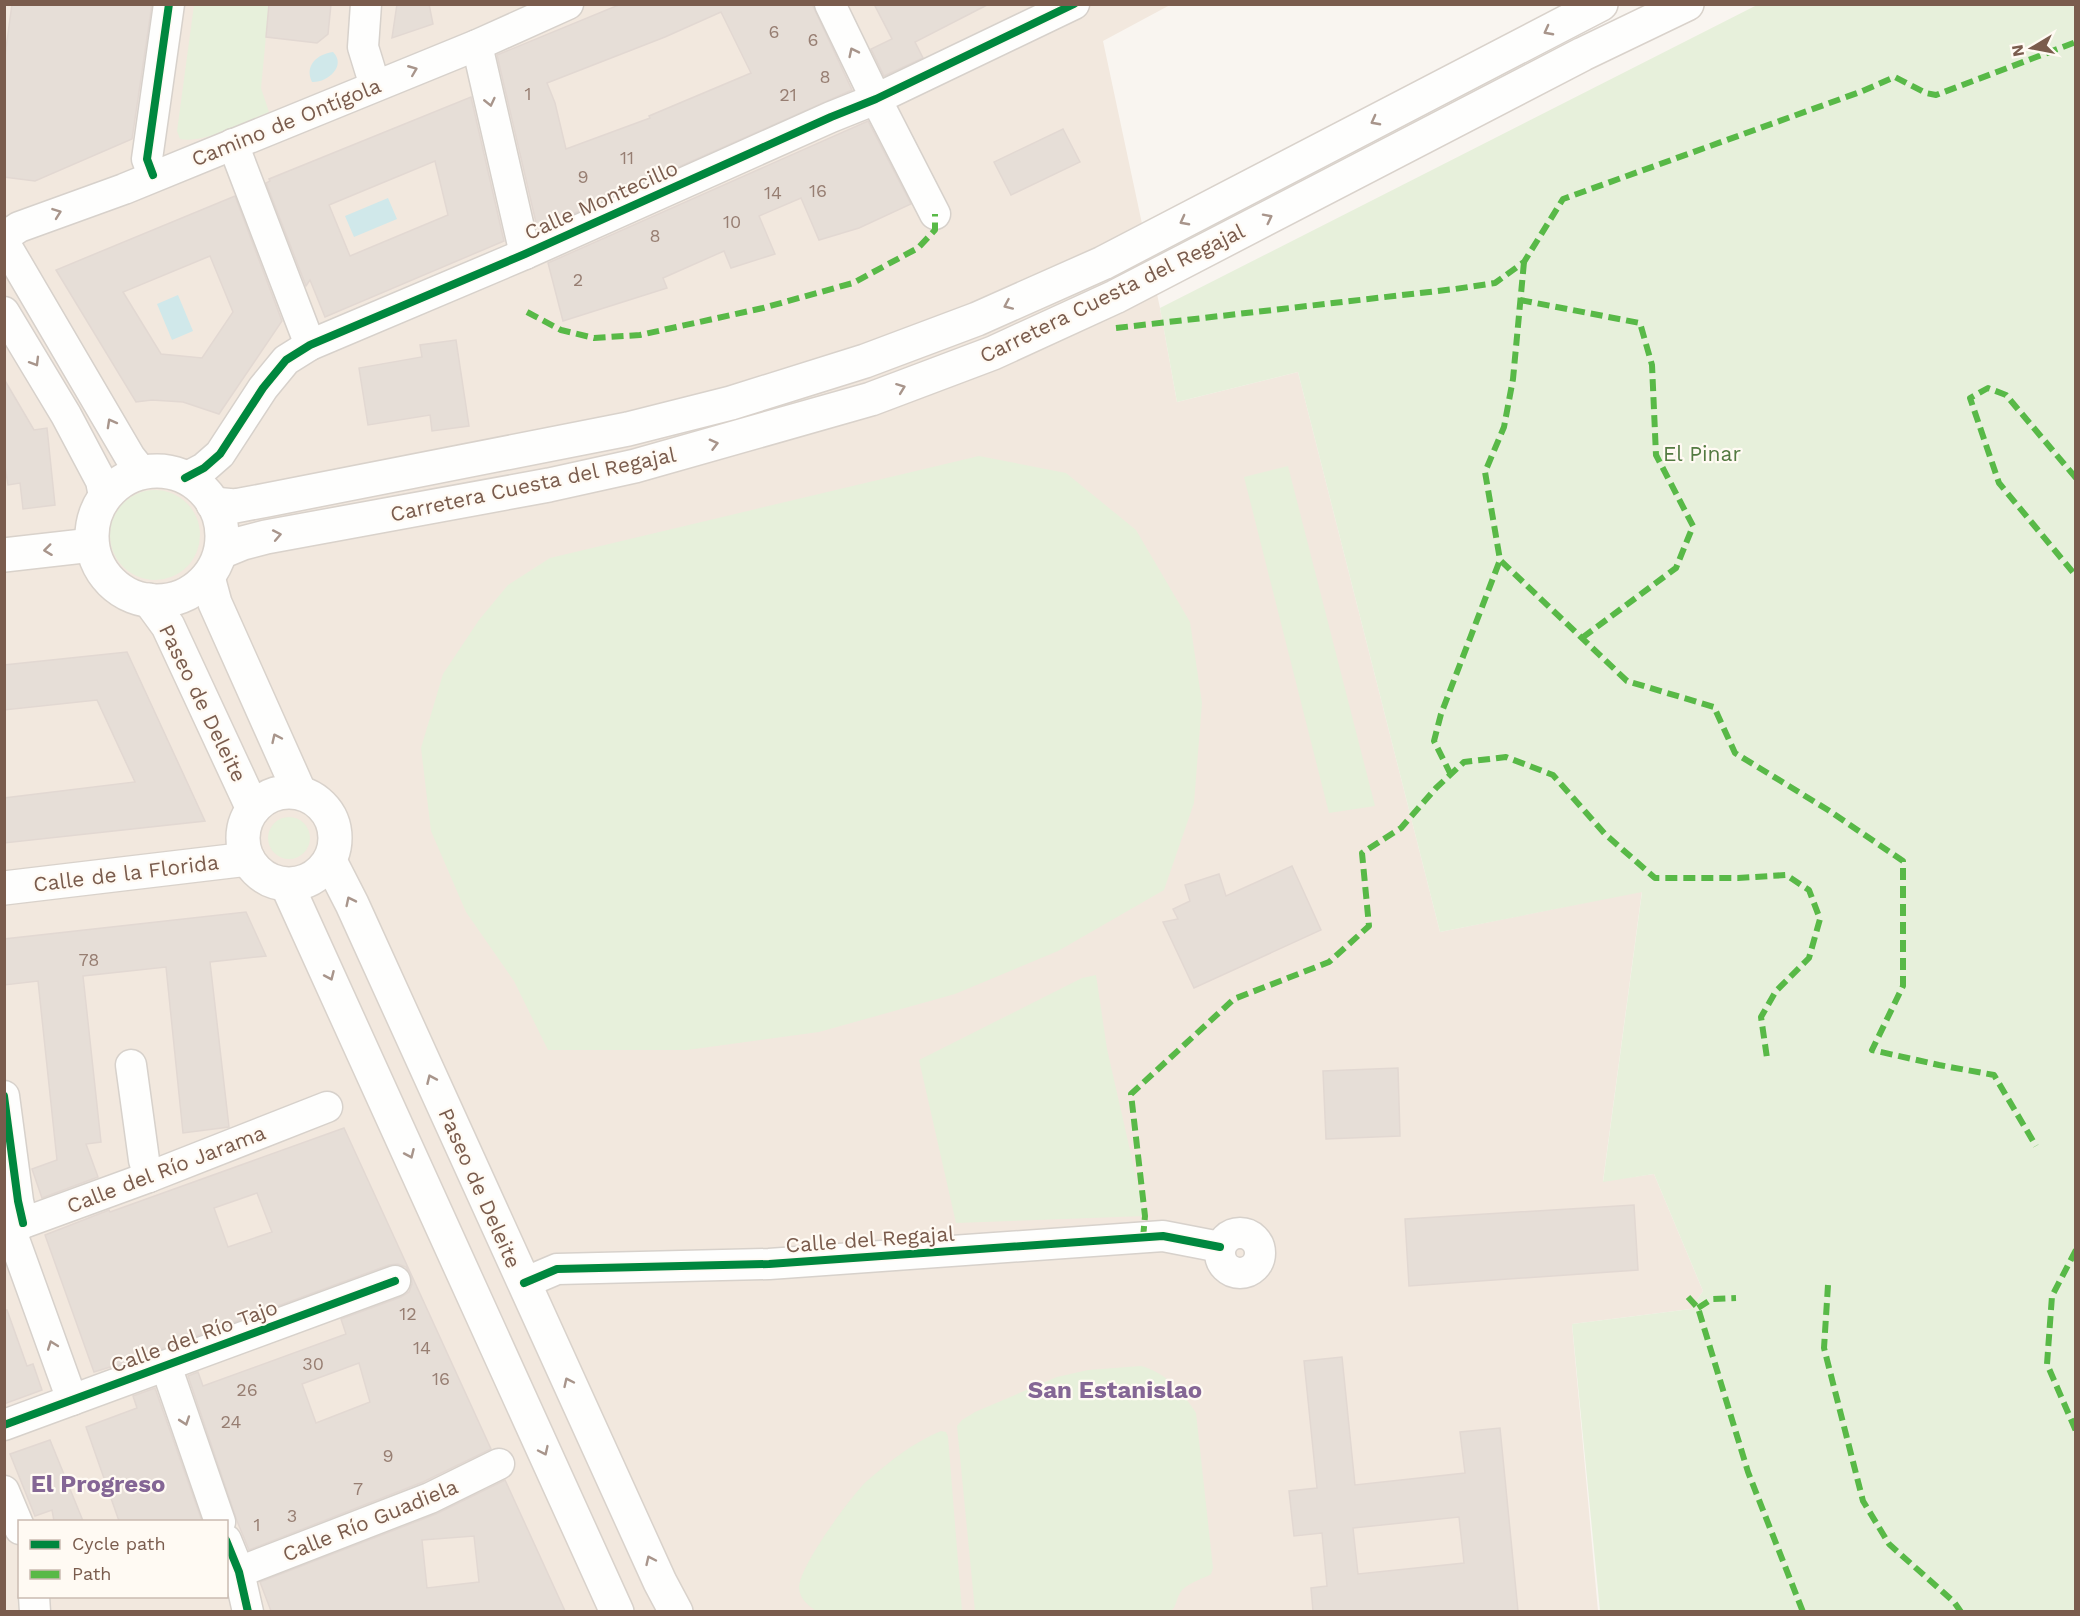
<svg xmlns="http://www.w3.org/2000/svg" width="2080" height="1616" font-family="'Work Sans',sans-serif">
<style>
.residential{fill:#f2e8de;fill-rule:evenodd}
.green{fill:#e7f0db}
.water{fill:#d0e8ea}
.building{fill:#e6ded7;stroke:#e2d8d2;stroke-width:1.5;fill-rule:evenodd}
.lines{fill:none;stroke-linecap:round;stroke-linejoin:round}
.minor-casing{stroke:#d7d1cb;stroke-width:33}
.secondary-casing{stroke:#d9d2cb;stroke-width:36}
.minor{stroke:#fefefd;stroke-width:30}
.secondary{stroke:#fefefd;stroke-width:33}
.quiet{stroke:#58b947;stroke-width:6;stroke-dasharray:12 6;stroke-linecap:butt}
.cycleway-casing{stroke:#fffaf3;stroke-width:11}
.cycleway{stroke:#00873e;stroke-width:8}
.oneway{stroke:#a8958b}
.labels{text-anchor:middle;dominant-baseline:central;stroke-width:4.5;stroke-linejoin:round;paint-order:stroke}
.number-label{font-size:18px;fill:#977e72}
.street-label{font-size:21px;fill:#7a5c4d;stroke:#fffaf3}
.park-label{font-size:21px;fill:#537a41;stroke:#fffaf3}
.quarter-label{font-size:24px;font-weight:bold;fill:#846695;stroke:#fffaf3}
</style>
<rect width="100%" height="100%" fill="#f9f5f0"/>
<path class="residential" d="M5,5H1170L1103,41L1160,308L1177,402L1298,372L1440,932L1642,891L1603,1181L1654,1174L1703,1291L1691,1309L1572,1324L1598,1611L5,1612ZM20,1522H226V1596H20Z"/>
<g class="green">
<path d="M194,5H269L261,88L269,112C246,121 205,144 180,139L177,131Z"/>
<path d="M1757,5H2075V1611H1600L1572,1324L1691,1309L1703,1291L1654,1174L1603,1182L1642,892L1440,932L1298,372L1177,402L1160,308Z"/>
<path d="M979,456L1066,473L1136,530L1190,622L1202,703L1194,803L1164,890L1058,951L955,994L819,1032L687,1050H548L514,981L466,912L431,831L421,748L443,674L479,620L508,585L550,558Z"/>
<path d="M1288,466L1375,806L1329,813L1244,477Z"/>
<circle cx="155" cy="535" r="45"/>
<circle cx="289" cy="838" r="21"/>
<path d="M1096,975L1107,1049L1145,1216L956,1223L919,1060L1082,978Z"/>
<path d="M1141,1366C1165,1372 1183,1392 1196,1413L1213,1568L1211,1574C1201,1580 1186,1583 1180,1593C1176,1599 1177,1606 1171,1611H975L957,1426L962,1420L975,1412L1057,1377L1088,1370Z"/>
<path d="M941,1431L946,1432L948,1437L962,1611L818,1612C809,1606 800,1600 799,1588C798,1568 852,1494 868,1480C890,1461 914,1442 941,1431Z"/>
</g>
<g class="water">
<path d="M333,52C347,66 327,83 312,82C304,66 317,54 333,52Z"/>
<path d="M388,198L397,219L354,237L345,216Z"/>
<path d="M178,295L193,331L172,340L157,304Z"/>
</g>
<g class="building">
<path d="M12,4H152L132,139L35,181L4,177V63Z"/>
<path d="M269,4H331L328,34L317,43L266,37Z"/>
<path d="M397,4H429L433,24L392,38Z"/>
<path d="M621,4H812L852,90L539,229L538,227H537L497,55ZM721,12L751,73L649,116L650,118L566,149L555,103L547,83L665,37Z"/>
<path d="M874,4H989L915,42L923,58L884,76L871,49L892,39Z"/>
<path d="M471,97L504,241L325,317L310,280L306,286L266,183L270,181L269,179ZM435,161L448,215L350,256L329,205Z"/>
<path d="M868,121L911,204L859,228L819,240L801,198L759,216L775,254L731,268L724,251L663,278L667,288L563,321L548,263Z"/>
<path d="M1063,129L1080,162L1011,195L994,162Z"/>
<path d="M235,196L282,321L219,414L183,402L152,400L136,402L56,270ZM210,256L233,312L202,358L161,354L123,292Z"/>
<path d="M456,340L469,426L432,431L430,415L368,425L359,368L422,357L420,345Z"/>
<path d="M4,379L34,430L47,428L55,505L23,509L20,483L8,485L4,460Z"/>
<path d="M127,652L205,821L4,843V798L135,782L97,700L4,710V665Z"/>
<path d="M1292,866L1321,930L1194,988L1163,922L1178,919L1173,909L1190,901L1185,885L1219,874L1226,896Z"/>
<path d="M246,912L266,956L210,962L229,1127L183,1133L166,967L83,976L101,1142L86,1144L98,1177L42,1198L32,1169L57,1160L38,981L4,985V939Z"/>
<path d="M1398,1068L1400,1136L1326,1139L1323,1071Z"/>
<path d="M344,1128L400,1250L491,1449L423,1482L249,1550L237,1521L188,1376L198,1372L203,1386L346,1334L341,1319L401,1297L409,1292L412,1284L411,1275L406,1267L398,1264L389,1265L120,1364L94,1372L45,1235L109,1210L110,1212ZM257,1193L272,1232L228,1247L214,1208ZM359,1363L370,1402L316,1423L302,1384Z"/>
<path d="M1634,1205L1638,1270L1409,1286L1405,1219Z"/>
<path d="M4,1310H7L27,1366L33,1364L42,1390L4,1404Z"/>
<path d="M1342,1357L1355,1485L1465,1473L1460,1432L1500,1428L1518,1611H1313L1311,1588L1327,1586L1322,1533L1294,1536L1289,1491L1317,1488L1304,1361ZM1459,1517L1464,1563L1358,1574L1353,1528Z"/>
<path d="M155,1388L202,1521H119L86,1427L137,1408L133,1396Z"/>
<path d="M50,1440L83,1521H54L52,1510L35,1516L10,1454Z"/>
<path d="M505,1480L565,1611H271L260,1582L436,1514ZM474,1536L479,1582L427,1588L422,1540Z"/>
</g>
<g class="lines">
<g class="minor-casing">
<g id="minor">
<path d="M366,4L363,47L375,86"/>
<path d="M830,4L876,99L935,214"/>
<path d="M477,45L525,254"/>
<path d="M233,144L310,345"/>
<path d="M153,175L147,159L169,4"/>
<path d="M4,237L19,227L124,189L477,45L568,4"/>
<path d="M4,242L130,457L142,472"/>
<path d="M4,312L66,415L101,481L104,496"/>
<path d="M185,478L204,468L220,454L263,388L286,360L310,345L525,254L831,117L876,99L1074,4"/>
<path d="M131,1065L144,1160L149,1177"/>
<path d="M4,1096L18,1201L23,1223"/>
<path d="M10,1228L72,1400"/>
<path d="M4,1230L149,1177L327,1107"/>
<circle cx="1240" cy="1253" r="20"/>
<path d="M524,1283L557,1269L769,1264L1163,1236L1220,1247"/>
<path d="M166,1366L220,1522"/>
<path d="M4,1425L395,1281"/>
<path d="M4,1491L20,1529"/>
<path d="M226,1540L239,1572L248,1612"/>
<path d="M239,1572L430,1498L499,1464"/>
<path d="M34,1596L35,1612"/>
</g>
</g>
<g class="secondary-casing">
<g id="secondary">
<circle cx="157" cy="536" r="65"/>
<path d="M213,504L235,506L267,500L628,429L731,403L865,361L977,319L1103,263L1601,4"/>
<path d="M221,552L243,543L266,537L549,485L635,466L871,399L993,353L1115,297L1583,54L1687,4"/>
<path d="M4,555L92,545"/>
<path d="M208,577L215,603L299,791"/>
<path d="M149,600L168,626L253,809"/>
<circle cx="289" cy="838" r="46"/>
<path d="M330,861L352,904L660,1582L676,1612"/>
<path d="M287,885L617,1612"/>
<path d="M4,888L248,859"/>
</g>
</g>
<use href="#minor" class="minor"/>
<use href="#secondary" class="secondary"/>
<g class="quiet">
<path d="M1524,262L1513,379L1504,427L1485,472L1500,560L1627,681L1714,707L1735,753L1828,810L1903,861V986L1872,1050L1939,1065L1994,1075L2036,1146"/>
<path d="M1520,300L1640,323L1652,365L1656,455L1693,526L1676,568L1582,638"/>
<path d="M527,312L561,330L594,338L640,335L763,308L853,283L918,248L935,230V214"/>
<path d="M1116,328L1455,289L1495,283L1524,262L1563,199L1860,92L1895,77L1926,93L1936,95L2076,42"/>
<path d="M2076,478L2006,395L1988,388L1970,398L1999,483L2076,576"/>
<path d="M1451,775L1434,741L1441,714L1500,560"/>
<path d="M1143,1238L1145,1216L1131,1094L1234,999L1329,962L1369,926L1362,853L1401,828L1436,788L1464,762L1506,757L1553,775L1605,834L1655,878H1738L1786,875L1809,890L1820,919L1809,958L1776,991L1761,1017L1767,1058"/>
<path d="M2076,1250L2052,1296L2047,1364L2076,1431"/>
<path d="M1828,1285L1824,1348L1863,1501L1889,1544L1954,1602L1961,1612"/>
<path d="M1688,1297L1698,1308L1748,1472L1803,1612"/>
<path d="M1698,1308L1712,1299L1736,1298"/>
</g>
<g class="cycleway-casing">
<g id="cycleway">
<path d="M153,175L147,159L169,4"/>
<path d="M185,478L204,468L220,454L263,388L286,360L310,345L525,254L831,117L876,99L1074,4"/>
<path d="M4,1096L18,1201L23,1223"/>
<path d="M524,1283L557,1269L769,1264L1163,1236L1220,1247"/>
<path d="M4,1425L395,1281"/>
<path d="M226,1540L239,1572L248,1612"/>
</g>
</g>
<use href="#cycleway" class="cycleway"/>
</g>
<defs><path id="oneway-chevron" d="M-2-3.5L2.5 0L-2 3.5" fill="none" stroke-width="1.6" stroke-linecap="round" stroke-linejoin="round" transform="scale(1.5)"/></defs>
<g class="oneway">
<use href="#oneway-chevron" transform="translate(1548 31) rotate(152)"/>
<use href="#oneway-chevron" transform="translate(853 52) rotate(-116)"/>
<use href="#oneway-chevron" transform="translate(413 70) rotate(-22)"/>
<use href="#oneway-chevron" transform="translate(490 102) rotate(77)"/>
<use href="#oneway-chevron" transform="translate(1375 121) rotate(152)"/>
<use href="#oneway-chevron" transform="translate(57 213) rotate(-20)"/>
<use href="#oneway-chevron" transform="translate(1268 218) rotate(-27)"/>
<use href="#oneway-chevron" transform="translate(1184 221) rotate(152)"/>
<use href="#oneway-chevron" transform="translate(1008 305) rotate(156)"/>
<use href="#oneway-chevron" transform="translate(35 362) rotate(59)"/>
<use href="#oneway-chevron" transform="translate(901 388) rotate(-21)"/>
<use href="#oneway-chevron" transform="translate(111 423) rotate(-119)"/>
<use href="#oneway-chevron" transform="translate(714 444) rotate(-15)"/>
<use href="#oneway-chevron" transform="translate(277 535) rotate(-11)"/>
<use href="#oneway-chevron" transform="translate(48 550) rotate(173)"/>
<use href="#oneway-chevron" transform="translate(276 738) rotate(-115)"/>
<use href="#oneway-chevron" transform="translate(350 901) rotate(-116)"/>
<use href="#oneway-chevron" transform="translate(330 976) rotate(66)"/>
<use href="#oneway-chevron" transform="translate(431 1079) rotate(-114)"/>
<use href="#oneway-chevron" transform="translate(410 1154) rotate(66)"/>
<use href="#oneway-chevron" transform="translate(52 1345) rotate(-110)"/>
<use href="#oneway-chevron" transform="translate(568 1382) rotate(-115)"/>
<use href="#oneway-chevron" transform="translate(185 1421) rotate(71)"/>
<use href="#oneway-chevron" transform="translate(544 1451) rotate(65)"/>
<use href="#oneway-chevron" transform="translate(650 1560) rotate(-115)"/>
</g>
<g class="labels">
<g class="number-label">
<text x="774" y="31">6</text>
<text x="813" y="39">6</text>
<text x="825" y="76">8</text>
<text x="528" y="93">1</text>
<text x="788" y="94">21</text>
<text x="627" y="157">11</text>
<text x="583" y="176">9</text>
<text x="818" y="190">16</text>
<text x="773" y="192">14</text>
<text x="732" y="221">10</text>
<text x="655" y="235">8</text>
<text x="578" y="279">2</text>
<text x="89" y="959">78</text>
<text x="408" y="1313">12</text>
<text x="422" y="1347">14</text>
<text x="313" y="1363">30</text>
<text x="441" y="1378">16</text>
<text x="247" y="1389">26</text>
<text x="231" y="1421">24</text>
<text x="388" y="1455">9</text>
<text x="358" y="1488">7</text>
<text x="292" y="1515">3</text>
<text x="257" y="1524">1</text>
</g>
<g class="street-label">
<text transform="translate(286 122) rotate(-22)">Camino de Ontígola</text>
<text transform="translate(601 200) rotate(-24)">Calle Montecillo</text>
<text transform="translate(1112 293) rotate(-26)">Carretera Cuesta del Regajal</text>
<text transform="translate(533 484) rotate(-12)">Carretera Cuesta del Regajal</text>
<text transform="translate(203 703) rotate(64)">Paseo de Deleite</text>
<text transform="translate(126 873) rotate(-7)">Calle de la Florida</text>
<text transform="translate(166 1169) rotate(-21)">Calle del Río Jarama</text>
<text transform="translate(480 1188) rotate(66)">Paseo de Deleite</text>
<text transform="translate(870 1239) rotate(-4)">Calle del Regajal</text>
<text transform="translate(194 1336) rotate(-20)">Calle del Río Tajo</text>
<text transform="translate(370 1520) rotate(-22)">Calle Río Guadiela</text>
</g>
<g class="park-label">
<text x="1702" y="453">El Pinar</text>
</g>
<g class="quarter-label">
<text x="1115" y="1390">San Estanislao</text>
<text x="98" y="1484">El Progreso</text>
</g>
</g>
<rect width="2080" height="1616" fill="none" stroke="#7a5c4d" stroke-width="12"/>
<rect x="18" y="1520" width="210" height="78" fill="#fffaf3" stroke="#cabbb1" stroke-width="1.5"/>
<rect x="30" y="1540" width="30" height="9" fill="#00873e" stroke="#cabbb1" stroke-width="1.5"/>
<text x="72" y="1550" font-size="18" fill="#7a5c4d">Cycle path</text>
<rect x="30" y="1570" width="30" height="9" fill="#58b947" stroke="#cabbb1" stroke-width="1.5"/>
<text x="72" y="1580" font-size="18" fill="#7a5c4d">Path</text>
<g transform="translate(2032 48) rotate(260)" stroke="#fffaf3" stroke-width="4.5" paint-order="stroke">
<path d="M0-4.5L10 22L0 15L-10 22Z" fill="#7a5c4d"/>
<text y="-9" font-size="16" font-weight="bold" text-anchor="middle" fill="#7a5c4d">N</text>
</g>
</svg>
